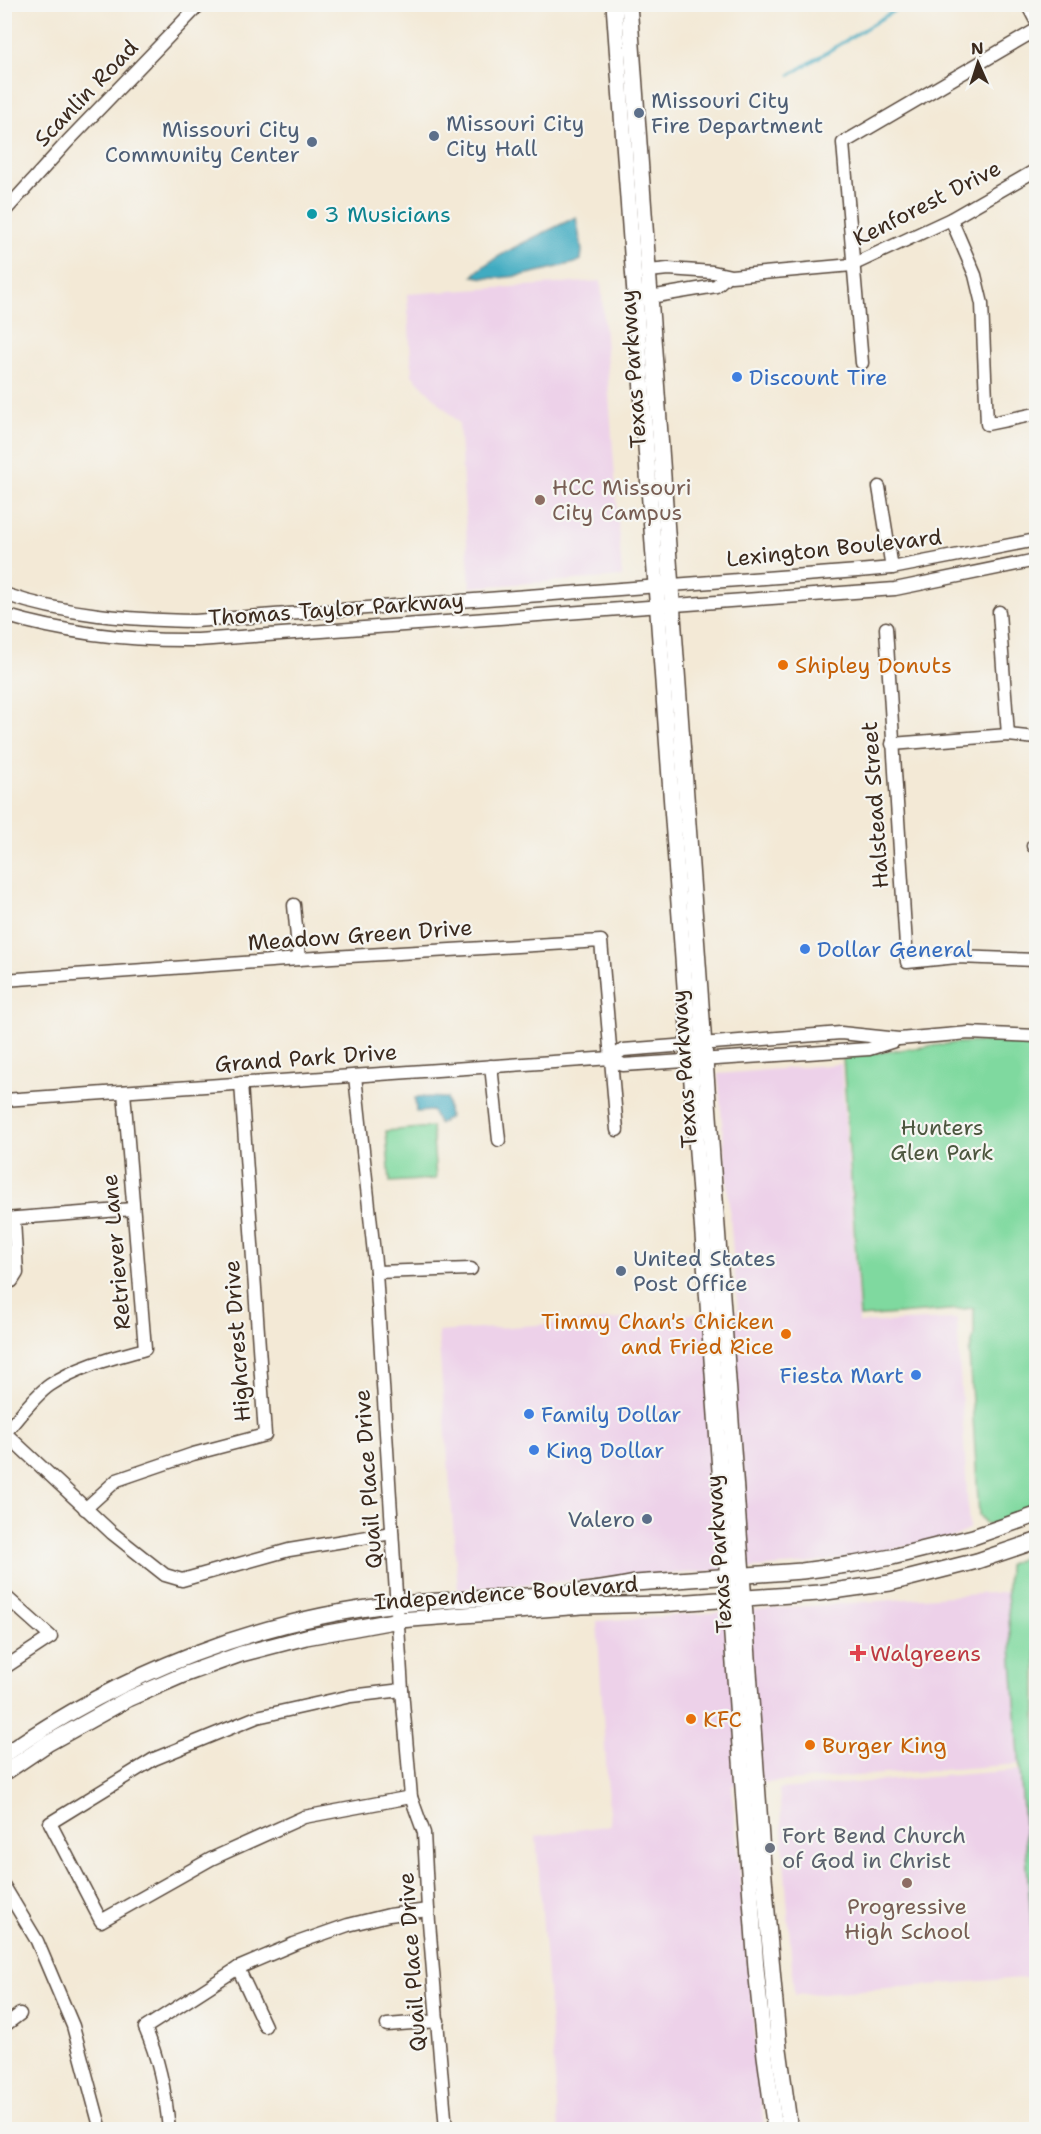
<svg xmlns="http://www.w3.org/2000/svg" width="1041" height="2134" font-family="'Shantell Sans',sans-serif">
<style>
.built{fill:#edd1e9}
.green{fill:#7fd99f;stroke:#5d825e;stroke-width:1.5}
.water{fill:#41abc1;stroke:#3e6a70;stroke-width:1.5}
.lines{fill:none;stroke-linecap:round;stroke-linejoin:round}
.stream{stroke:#41abc1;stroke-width:3}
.minor-casing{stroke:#57473a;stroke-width:15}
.major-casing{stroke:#57473a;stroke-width:18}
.minor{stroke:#fff;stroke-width:12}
.major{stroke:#fff;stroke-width:15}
.service-dot{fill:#5c6f8a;stroke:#f6f6f2;stroke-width:2}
.culture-dot{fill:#0f9aa8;stroke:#f6f6f2;stroke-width:2}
.shop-dot{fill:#3f7fe0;stroke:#f6f6f2;stroke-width:2}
.education-dot{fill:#8d6e63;stroke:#f6f6f2;stroke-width:2}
.food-dot{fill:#e8710a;stroke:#f6f6f2;stroke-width:2}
.health-dot{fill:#e0444e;stroke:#f6f6f2;stroke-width:2}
.worship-dot{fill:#6b7280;stroke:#f6f6f2;stroke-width:2}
.labels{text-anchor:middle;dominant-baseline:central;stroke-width:4.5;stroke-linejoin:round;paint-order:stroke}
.street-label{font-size:22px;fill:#3b2a1e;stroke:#f6f6f2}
.service-label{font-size:22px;fill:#4e5e75;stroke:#f6f6f2;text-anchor:start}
.culture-label{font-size:22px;fill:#0d838f;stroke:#f6f6f2;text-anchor:start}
.shop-label{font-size:22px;fill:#366cbe;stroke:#f6f6f2;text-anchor:start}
.education-label{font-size:22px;fill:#785e54;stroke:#f6f6f2;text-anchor:start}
.food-label{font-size:22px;fill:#c56008;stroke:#f6f6f2;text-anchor:start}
.park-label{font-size:22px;fill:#4c563e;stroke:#f6f6f2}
.health-label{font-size:22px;fill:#be3a42;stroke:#f6f6f2;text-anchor:start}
.worship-label{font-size:22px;fill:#5b616d;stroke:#f6f6f2;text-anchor:start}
</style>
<rect width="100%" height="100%" fill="#f6f6f2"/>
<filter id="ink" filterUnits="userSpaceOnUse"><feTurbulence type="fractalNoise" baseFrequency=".0167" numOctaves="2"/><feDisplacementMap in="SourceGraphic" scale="12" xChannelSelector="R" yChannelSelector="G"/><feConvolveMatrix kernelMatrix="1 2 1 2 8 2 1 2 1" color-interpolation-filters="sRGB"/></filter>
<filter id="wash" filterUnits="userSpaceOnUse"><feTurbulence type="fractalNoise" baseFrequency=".008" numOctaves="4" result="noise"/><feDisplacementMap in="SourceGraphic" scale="24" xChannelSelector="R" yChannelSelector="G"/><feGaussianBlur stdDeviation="1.35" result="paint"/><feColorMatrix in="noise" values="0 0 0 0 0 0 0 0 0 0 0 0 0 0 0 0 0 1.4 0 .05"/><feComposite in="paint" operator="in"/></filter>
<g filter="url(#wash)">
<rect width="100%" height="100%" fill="#f3e9d6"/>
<g class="built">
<path d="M601,281L622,577L470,587L459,423L412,375L407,294Z"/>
<path d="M841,1064L859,1323L957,1319L969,1529L955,1537L847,1558L796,1565L458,1589L438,1332L738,1311L718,1074Z"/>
<path d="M1007,1592L1021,1764L732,1785L764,2129H559L536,1836L610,1825L597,1621Z"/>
<path d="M1020,1770L1036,1977L794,1995L779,1789Z"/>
</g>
<g class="green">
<path d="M1007,1041L1036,1045V1510L999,1523L986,1524L979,1515L969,1353L974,1336V1308L860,1317L843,1057L956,1043Z"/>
<path d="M432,1127L436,1179L390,1182L386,1131Z"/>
<path d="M1036,1552V1987L1007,1592L1008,1564Z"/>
</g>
<g class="water">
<path d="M576,217L582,251L581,260L575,263C542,270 507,283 473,276C486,258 553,229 576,217Z"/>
<path d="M424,1097L447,1098L449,1118L439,1124L432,1111L416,1112L415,1098Z"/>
</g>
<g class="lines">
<path class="stream" d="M790,75L905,4"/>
</g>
</g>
<g filter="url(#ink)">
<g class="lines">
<g class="minor-casing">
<g id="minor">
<path d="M1027,4L1036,21"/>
<path d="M4,212L68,141L200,4"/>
<path d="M951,219L975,275L982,304L987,424L1036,414"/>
<path d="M649,271L668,269L713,272L731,276L852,265L951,219L1036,170"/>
<path d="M645,292L650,297L716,286L727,276"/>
<path d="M862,363L843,143L1036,30"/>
<path d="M879,487L892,568"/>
<path d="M4,594C65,615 131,620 195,621L858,571L892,568L1036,540"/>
<path d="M999,612L1008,735"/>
<path d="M4,615C68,634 132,641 198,640L895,589L1036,560"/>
<path d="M886,628L907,962L957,957L1036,960"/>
<path d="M892,744L1008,735L1036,738"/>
<path d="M1033,846H1036"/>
<path d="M294,905L299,959"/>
<path d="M4,980L299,959L601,941L617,1130"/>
<path d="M611,1058L623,1065L869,1049L894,1041"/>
<path d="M491,1066L499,1140"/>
<path d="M355,1076L376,1272L402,1690L411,1797L424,1833L428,1910L446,2130"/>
<path d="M4,1100L611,1058L623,1050L841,1033L899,1039L969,1033L1036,1036"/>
<path d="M4,1219L133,1209"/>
<path d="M376,1272L471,1269"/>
<path d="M4,1279L12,1281L17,1273L14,1219"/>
<path d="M4,1432L112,1533L165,1575L182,1580L289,1550L392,1533"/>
<path d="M5,1433C17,1419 35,1395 50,1385C78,1366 113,1358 145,1349L124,1092"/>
<path d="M85,1509L117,1480L193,1454L265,1435L241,1083"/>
<path d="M4,1595L51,1637L4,1668"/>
<path d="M402,1690L351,1696L257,1717L154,1759L50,1823L101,1921L211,1859L304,1817L411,1797"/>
<path d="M4,1886L37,1941L73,2026L101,2130"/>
<path d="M238,1968L265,2026"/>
<path d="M387,2025L438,2021"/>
<path d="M4,2026L20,2014"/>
<path d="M169,2130C166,2095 159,2059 145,2028L238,1968L294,1944L348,1925L389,1915L428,1910"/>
</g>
</g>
<g class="major-casing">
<g id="major">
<path d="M614,4L756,1968L765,2056L775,2130"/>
<path d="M629,4L763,1866L779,2049L790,2130"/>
<path d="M4,1755C120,1674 259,1618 400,1604C478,1596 558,1599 635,1583L802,1571L854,1564L892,1557L973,1537L1036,1515"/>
<path d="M4,1773L47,1744L128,1699L183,1675L241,1654L306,1637L399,1620L582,1606L661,1604L819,1593L890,1583L977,1561L1036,1541"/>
</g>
</g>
<use href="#minor" class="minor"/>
<use href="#major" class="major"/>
</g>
</g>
<g class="service-dot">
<circle cx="639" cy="113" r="6"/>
<circle cx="434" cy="136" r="6"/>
<circle cx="312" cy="142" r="6"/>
<circle cx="621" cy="1271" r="6"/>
<circle cx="647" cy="1519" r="6"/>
</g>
<circle class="culture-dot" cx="312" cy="214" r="6"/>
<g class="shop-dot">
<circle cx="737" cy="377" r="6"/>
<circle cx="805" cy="949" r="6"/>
<circle cx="916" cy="1375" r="6"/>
<circle cx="529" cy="1414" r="6"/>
<circle cx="534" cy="1450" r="6"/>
</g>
<g class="education-dot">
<circle cx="540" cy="500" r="6"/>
<circle cx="907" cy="1883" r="6"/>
</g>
<g class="food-dot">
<circle cx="783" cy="665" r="6"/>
<circle cx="786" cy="1334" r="6"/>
<circle cx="691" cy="1719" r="6"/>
<circle cx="810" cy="1745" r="6"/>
</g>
<path class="health-dot" d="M855 1644h6v6h6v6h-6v6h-6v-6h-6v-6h6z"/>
<circle class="worship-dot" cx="770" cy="1848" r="6"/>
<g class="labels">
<g class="street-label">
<text transform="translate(86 93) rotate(-46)">Scanlin Road</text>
<text transform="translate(927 203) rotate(-27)">Kenforest Drive</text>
<text transform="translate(633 369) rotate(-94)">Texas Parkway</text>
<text transform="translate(834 548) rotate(-6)">Lexington Boulevard</text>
<text transform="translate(336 609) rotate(-4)">Thomas Taylor Parkway</text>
<text transform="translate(875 805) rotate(-94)">Halstead Street</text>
<text transform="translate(360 935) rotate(-4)">Meadow Green Drive</text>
<text transform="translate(306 1058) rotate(-4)">Grand Park Drive</text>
<text transform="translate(684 1069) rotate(-94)">Texas Parkway</text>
<text transform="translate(116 1252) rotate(-95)">Retriever Lane</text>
<text transform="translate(237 1341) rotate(-94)">Highcrest Drive</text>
<text transform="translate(368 1479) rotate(-94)">Quail Place Drive</text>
<text transform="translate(719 1554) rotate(-94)">Texas Parkway</text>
<text transform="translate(506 1593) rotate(-4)">Independence Boulevard</text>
<text transform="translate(412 1962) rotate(-94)">Quail Place Drive</text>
</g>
<g class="service-label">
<text x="651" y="100">Missouri City<tspan x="651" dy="25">Fire Department</tspan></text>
<text x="446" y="123">Missouri City<tspan x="446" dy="25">City Hall</tspan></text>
<text x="300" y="129" text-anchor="end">Missouri City<tspan x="300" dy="25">Community Center</tspan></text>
<text x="633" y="1258">United States<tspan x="633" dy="25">Post Office</tspan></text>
<text x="635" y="1519" text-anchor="end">Valero</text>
</g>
<g class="culture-label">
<text x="324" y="214">3 Musicians</text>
</g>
<g class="shop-label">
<text x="749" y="377">Discount Tire</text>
<text x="817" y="949">Dollar General</text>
<text x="904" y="1375" text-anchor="end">Fiesta Mart</text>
<text x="541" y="1414">Family Dollar</text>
<text x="546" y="1450">King Dollar</text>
</g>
<g class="education-label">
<text x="552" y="487">HCC Missouri<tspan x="552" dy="25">City Campus</tspan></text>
<text x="907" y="1906" text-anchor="middle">Progressive<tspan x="907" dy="25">High School</tspan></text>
</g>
<g class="food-label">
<text x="795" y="665">Shipley Donuts</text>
<text x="774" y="1321" text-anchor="end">Timmy Chan's Chicken<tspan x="774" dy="25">and Fried Rice</tspan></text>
<text x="703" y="1719">KFC</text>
<text x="822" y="1745">Burger King</text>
</g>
<g class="park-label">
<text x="942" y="1127">Hunters<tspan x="942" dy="25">Glen Park</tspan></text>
</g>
<g class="health-label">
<text x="870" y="1653">Walgreens</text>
</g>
<g class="worship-label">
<text x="782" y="1835">Fort Bend Church<tspan x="782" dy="25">of God in Christ</tspan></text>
</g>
</g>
<rect width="1041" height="2134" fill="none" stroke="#f6f6f2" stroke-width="24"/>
<g transform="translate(978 63) rotate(357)" stroke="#f6f6f2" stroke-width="4.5" paint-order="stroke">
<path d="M0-4.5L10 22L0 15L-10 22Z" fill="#3b2a1e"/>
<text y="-9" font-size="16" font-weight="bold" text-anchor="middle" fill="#3b2a1e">N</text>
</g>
</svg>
